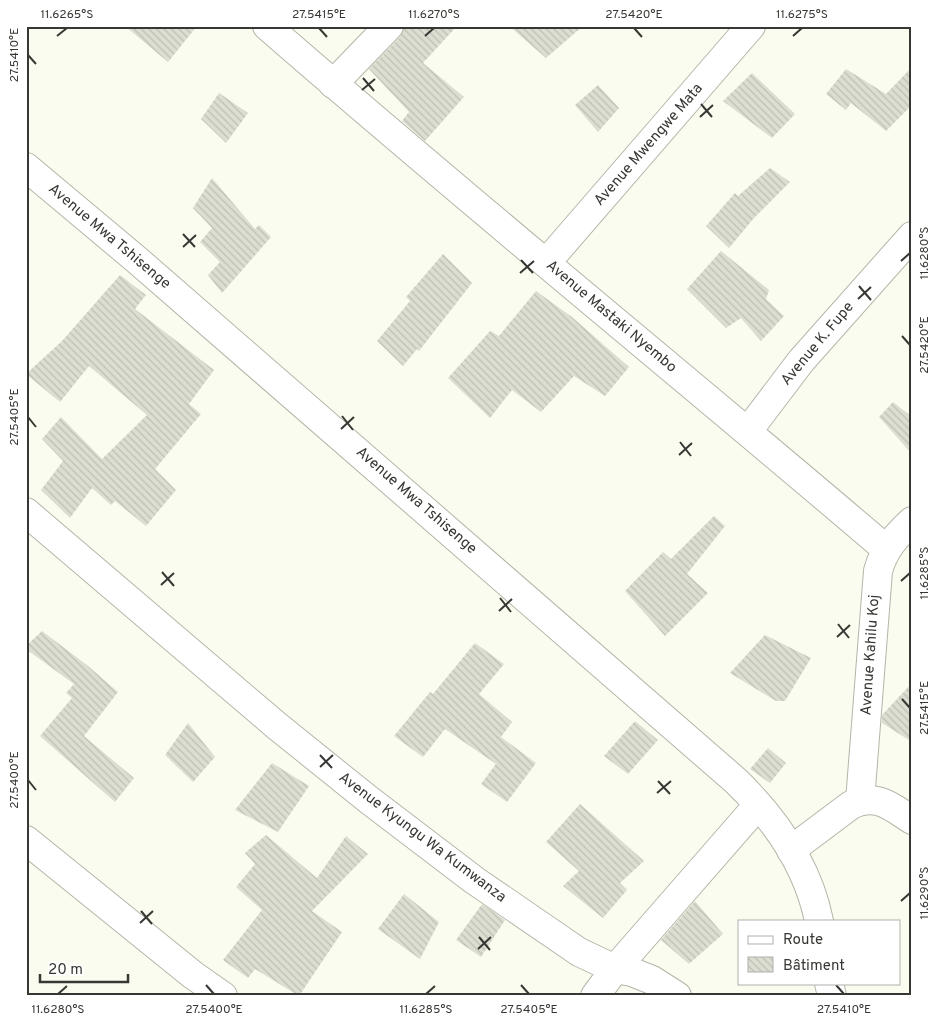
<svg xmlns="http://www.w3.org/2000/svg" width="938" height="1022" font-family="Overpass,sans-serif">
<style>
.building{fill:url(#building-back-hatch)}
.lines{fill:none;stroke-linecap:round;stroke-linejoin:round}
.minor-casing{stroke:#b3b6a9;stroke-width:30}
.minor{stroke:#fff;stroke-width:28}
.ticks{fill:none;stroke:#373833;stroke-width:2}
.labels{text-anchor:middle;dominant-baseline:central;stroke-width:4;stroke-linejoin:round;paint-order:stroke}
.street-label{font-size:15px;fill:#373833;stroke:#fff}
.neatline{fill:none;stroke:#373833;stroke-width:2}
.ticks-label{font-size:12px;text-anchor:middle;fill:#373833}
</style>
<defs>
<pattern id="building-back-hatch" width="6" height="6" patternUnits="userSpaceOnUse" patternTransform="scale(1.25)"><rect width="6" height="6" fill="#dbded1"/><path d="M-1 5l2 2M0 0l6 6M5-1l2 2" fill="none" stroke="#bdbfb4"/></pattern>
</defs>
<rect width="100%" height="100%" fill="#fafcef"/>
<g class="building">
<path d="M125,26H197L168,62Z"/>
<path d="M404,26H457L423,63L464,97L425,141L402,121L409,112L369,69L400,37Z"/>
<path d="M509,26H583L546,58Z"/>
<path d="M912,67V105L886,131L851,103L846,110L826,94L846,69L886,94Z"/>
<path d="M752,73L795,114L772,138L723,101Z"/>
<path d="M598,85L619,108L598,132L575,105Z"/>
<path d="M219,93L248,113L226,143L201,119Z"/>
<path d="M770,168L790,182L754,218L729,248L706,226L735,193L738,196Z"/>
<path d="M212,178L255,229L259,225L271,237L222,293L208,275L220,262L200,242L212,228L193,208Z"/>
<path d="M721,251L769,290L766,299L784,316L761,341L741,318L726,328L687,289Z"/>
<path d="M443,254L472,283L419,351L417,349L403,366L377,341L410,301L406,297Z"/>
<path d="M120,275L146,295L135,309L214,370L189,404L201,414L155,469L176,490L146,526L115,501L111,505L92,488L70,518L41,490L63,461L42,439L61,417L102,459L147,415L89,366L60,402L26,374L62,341Z"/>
<path d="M536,291L572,317L629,367L605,396L574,376L541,412L512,390L490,418L448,378L490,331L499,336Z"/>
<path d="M893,402L912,417V454L879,417Z"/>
<path d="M714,516L725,526L687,574L708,593L665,636L625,591L663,552L671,559Z"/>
<path d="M42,631L88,666L118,692L84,736L134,778L115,802L40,736L72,698L66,693L74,684L26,649V646Z"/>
<path d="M765,635L811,658L785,701H776L730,673Z"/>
<path d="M475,643L504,664L479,694L512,722L501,737L536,763L507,802L481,784L496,764L445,729L423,757L394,736L430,692L433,694Z"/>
<path d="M912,683V742L882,723V715Z"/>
<path d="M635,721L658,740L628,774L604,756Z"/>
<path d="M188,723L215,757L193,782L165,755Z"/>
<path d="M768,748L786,763L770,783L750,769Z"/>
<path d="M272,763L309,786L278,832L235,810Z"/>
<path d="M580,804L644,861L620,883L627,890L603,918L563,886L579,871L546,842Z"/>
<path d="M266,835L317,878L346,836L368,854L312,911L342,932L299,996L255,969L248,978L223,960L262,910L236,887L255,864L245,853Z"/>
<path d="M404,894L439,922L420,959L378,929Z"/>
<path d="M695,901L723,934L689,964L661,940Z"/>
<path d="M482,904L505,920L481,957L456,940Z"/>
</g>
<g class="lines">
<g class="minor-casing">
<g id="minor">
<path d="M267,26C471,204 681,374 886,549"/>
<path d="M333,84L389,26"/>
<path d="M26,167L137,260L736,781C775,819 808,866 819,921"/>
<path d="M546,263L751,26"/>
<path d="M748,431L801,361L912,236"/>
<path d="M26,512L277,726L369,800L474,880L579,952L615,969L632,972L652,980L677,996"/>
<path d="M860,801L878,571C884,549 896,536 912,521"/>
<path d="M26,840L193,975L223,996"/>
<path d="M791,850L851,805C877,793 890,806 912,820"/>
<path d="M829,983L832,996"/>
<path d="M595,996L615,969L758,805"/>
</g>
</g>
<use href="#minor" class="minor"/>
</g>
<path class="ticks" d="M319,28L327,37M634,28L642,37M57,36L67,28M425,36L434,28M793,36L802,28M28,55L36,64M363,78L374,91M362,90L375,79M701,104L712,117M700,117L713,105M183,234L195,247M183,247L196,235M521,260L533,273M901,261L910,253M520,273L534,261M859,286L871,300M858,299L871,287M902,336L910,345M342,416L353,430M28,417L36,427M341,429L354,417M680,442L691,456M679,455L692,443M162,572L174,586M901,581L910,573M161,585L174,573M500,598L511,612M499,611L512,599M838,624L849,638M837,637L850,625M902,699L910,708M320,755L332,768M320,767L333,755M28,780L36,790M658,781L670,794M657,793L671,781M901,901L910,893M141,911L152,924M140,923L153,911M479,937L490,950M478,949L491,937M206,985L214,994M521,985L529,994M836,985L844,994M58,994L67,986M426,994L435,986"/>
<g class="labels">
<g class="street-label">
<text transform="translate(649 145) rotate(-49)">Avenue Mwengwe Mata</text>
<text transform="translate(109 237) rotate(40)">Avenue Mwa Tshisenge</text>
<text transform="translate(611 317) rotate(40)">Avenue Mastaki Nyembo</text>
<text transform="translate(818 344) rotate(-50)">Avenue K. Fupe</text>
<text transform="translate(416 501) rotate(41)">Avenue Mwa Tshisenge</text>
<text transform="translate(871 655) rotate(-86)">Avenue Kahilu Koj</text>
<text transform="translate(422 838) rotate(37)">Avenue Kyungu Wa Kumwanza</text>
</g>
</g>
<rect width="938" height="1022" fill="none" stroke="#ffffff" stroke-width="55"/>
<rect x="738" y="920" width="162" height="65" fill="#ffffff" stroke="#afafad"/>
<rect x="748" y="936" width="25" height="8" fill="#ffffff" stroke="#afafad"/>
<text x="783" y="944" font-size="15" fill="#373833">Route</text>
<rect x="748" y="957" width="25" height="15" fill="url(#building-back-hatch)" stroke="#afafad"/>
<text x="783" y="970" font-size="15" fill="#373833">Bâtiment</text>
<path d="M40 974v8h88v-8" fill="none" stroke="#373833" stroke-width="2.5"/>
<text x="48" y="974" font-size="15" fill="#373833" stroke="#ffffff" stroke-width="4" paint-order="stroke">20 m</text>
<rect x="28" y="28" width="882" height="966" class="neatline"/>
<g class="ticks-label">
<text x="67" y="18">11.6265°S</text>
<text x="319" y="18">27.5415°E</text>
<text x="434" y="18">11.6270°S</text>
<text x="634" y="18">27.5420°E</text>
<text x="802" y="18">11.6275°S</text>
<text transform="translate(14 55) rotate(-90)" y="4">27.5410°E</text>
<text transform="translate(924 253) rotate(-90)" y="4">11.6280°S</text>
<text transform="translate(924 345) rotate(-90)" y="4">27.5420°E</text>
<text transform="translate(14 417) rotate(-90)" y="4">27.5405°E</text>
<text transform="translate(924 573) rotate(-90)" y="4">11.6285°S</text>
<text transform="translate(924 708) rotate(-90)" y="4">27.5415°E</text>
<text transform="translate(14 780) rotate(-90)" y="4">27.5400°E</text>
<text transform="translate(924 893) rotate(-90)" y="4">11.6290°S</text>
<text x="58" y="1013">11.6280°S</text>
<text x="214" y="1013">27.5400°E</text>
<text x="426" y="1013">11.6285°S</text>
<text x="529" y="1013">27.5405°E</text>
<text x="844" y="1013">27.5410°E</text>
</g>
</svg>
